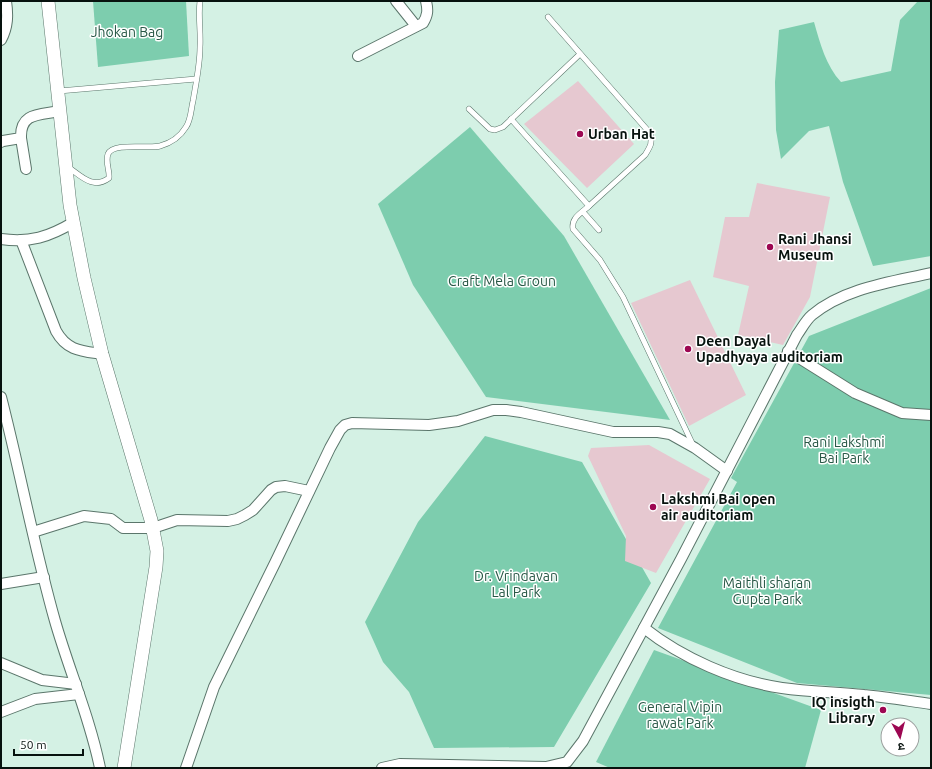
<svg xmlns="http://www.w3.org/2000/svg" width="932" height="769" font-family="Ubuntu,'Noto Sans Devanagari',sans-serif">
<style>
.green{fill:#7dcdae}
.building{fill:#e6c8d0}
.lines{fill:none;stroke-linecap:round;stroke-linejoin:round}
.service-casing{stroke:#5b766b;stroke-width:6}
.minor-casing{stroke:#5b766b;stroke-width:12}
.tertiary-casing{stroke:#5b766b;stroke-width:14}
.service{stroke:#fff;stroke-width:5}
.minor{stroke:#fff;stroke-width:10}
.tertiary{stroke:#fff;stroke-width:13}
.poi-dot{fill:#9d0752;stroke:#fff;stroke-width:1.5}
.labels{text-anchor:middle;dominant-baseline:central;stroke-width:3;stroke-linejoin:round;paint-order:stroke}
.park-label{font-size:14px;fill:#285846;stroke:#fff}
.poi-label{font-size:14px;font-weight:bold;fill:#07120e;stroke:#fff;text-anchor:start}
</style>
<rect width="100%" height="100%" fill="#d4f1e4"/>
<g class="green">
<path d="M93,1H186L189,56L98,67Z"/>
<path d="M918,1H931V256L873,266L843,182L829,126L809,131L781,159L776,130L775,82L779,30L814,22C820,43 826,66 841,82L891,71L900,20Z"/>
<path d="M470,127L564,236L670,420L486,397L413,285L378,204Z"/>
<path d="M931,288V695L797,683L658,628L737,482L731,478L809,336Z"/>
<path d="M485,436L582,462L651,583L554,747L434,748L409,692L383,662L365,622L418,522Z"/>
<path d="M654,650L821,710L805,768H610L596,762Z"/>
</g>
<g class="building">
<path d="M578,81L634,144L587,188L524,124Z"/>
<path d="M757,183L830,197L810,297L783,345L738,335L749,286L713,277L725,217H749Z"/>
<path d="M690,280L746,395L689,426L631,303Z"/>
<path d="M649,445L710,479L656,573L625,561L626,536L588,456L591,448Z"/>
</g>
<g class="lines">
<g class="service-casing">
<g id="service">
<path d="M548,17L650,133C653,143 650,147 645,155L589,206"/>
<path d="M59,91L196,79"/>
<path d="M469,109L490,129L495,130L503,127L580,54"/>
<path d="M511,119L589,206C581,213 571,218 573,229L600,260L623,297L693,445"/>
<path d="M68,167C81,176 93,190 109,178C110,171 105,162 108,154C113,142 149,149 160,146C171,143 180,137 186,127C191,120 191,109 193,101C196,83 200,65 200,47C201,32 198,16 200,1"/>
<path d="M583,212L599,230"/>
</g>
</g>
<g class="minor-casing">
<g id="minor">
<path d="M396,1L416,26"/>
<path d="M1,40C8,27 8,15 6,1"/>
<path d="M358,56L423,23C428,15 428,10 426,1"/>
<path d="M21,138L26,169"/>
<path d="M1,142L3,141L21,138C20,112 40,115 60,111"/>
<path d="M1,239C30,243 49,237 74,222"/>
<path d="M21,240L56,331C67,351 82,351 102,354"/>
<path d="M788,351L855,393L902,413L931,415"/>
<path d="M1,397C20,471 34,547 55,621C69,670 90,718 100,768"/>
<path d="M33,532L84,516L111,519L123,528H153L177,520L228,521L237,519L245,515L253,510L271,490L276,487L285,486L309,491"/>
<path d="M1,584L44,577"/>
<path d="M644,628C682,658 734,681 782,688C810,692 837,692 864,695C887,697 909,701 931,704"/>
<path d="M1,663L42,680L76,684"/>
<path d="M1,712L35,699L79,694"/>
<path d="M186,768L214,687L275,563L330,448L340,430L345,425L352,423L429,425L458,421L493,410H506L521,412L613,432H658L670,434L695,448L727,471"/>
<path d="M382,768L400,764L546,767L567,762L583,741L681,559L797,335C802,328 806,320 812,315C844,288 892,282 931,273"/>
</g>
</g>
<g class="tertiary-casing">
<path id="tertiary" d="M48,1L70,205L84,278L102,354L151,520L157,551L156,567L124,768"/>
</g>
<use href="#service" class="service"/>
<use href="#minor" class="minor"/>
<use href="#tertiary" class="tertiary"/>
</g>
<g class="poi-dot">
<circle cx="580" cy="134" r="4"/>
<circle cx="770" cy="247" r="4"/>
<circle cx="688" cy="349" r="4"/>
<circle cx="653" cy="507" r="4"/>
<circle cx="883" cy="710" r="4"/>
</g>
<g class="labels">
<g class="park-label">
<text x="127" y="32">Jhokan Bag</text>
<text x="502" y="281">Craft Mela Groun</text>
<text x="844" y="442">Rani Lakshmi<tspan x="844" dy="16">Bai Park</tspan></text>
<text x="516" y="576">Dr. Vrindavan<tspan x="516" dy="16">Lal Park</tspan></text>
<text x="767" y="583">Maithli sharan<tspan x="767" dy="16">Gupta Park</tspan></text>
<text x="680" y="707">General Vipin<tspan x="680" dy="16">rawat Park</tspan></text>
</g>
<g class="poi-label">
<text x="588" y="134">Urban Hat</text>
<text x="778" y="239">Rani Jhansi<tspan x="778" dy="16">Museum</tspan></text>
<text x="696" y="341">Deen Dayal<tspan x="696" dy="16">Upadhyaya auditoriam</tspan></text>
<text x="661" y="499">Lakshmi Bai open<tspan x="661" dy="16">air auditoriam</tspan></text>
<text x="875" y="702" text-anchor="end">IQ insigth<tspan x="875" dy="16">Library</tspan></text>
</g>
</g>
<rect width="932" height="769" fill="none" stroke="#07120e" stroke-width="4"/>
<g transform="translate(900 737) rotate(173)"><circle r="19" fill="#ffffff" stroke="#9ca09f"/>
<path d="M0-3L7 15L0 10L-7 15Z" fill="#9d0752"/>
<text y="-6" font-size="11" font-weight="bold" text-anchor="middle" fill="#07120e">उ</text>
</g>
<path d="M14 749v6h69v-6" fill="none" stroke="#07120e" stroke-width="2"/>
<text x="20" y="749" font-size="12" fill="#07120e" stroke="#ffffff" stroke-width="3" paint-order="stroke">50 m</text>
</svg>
